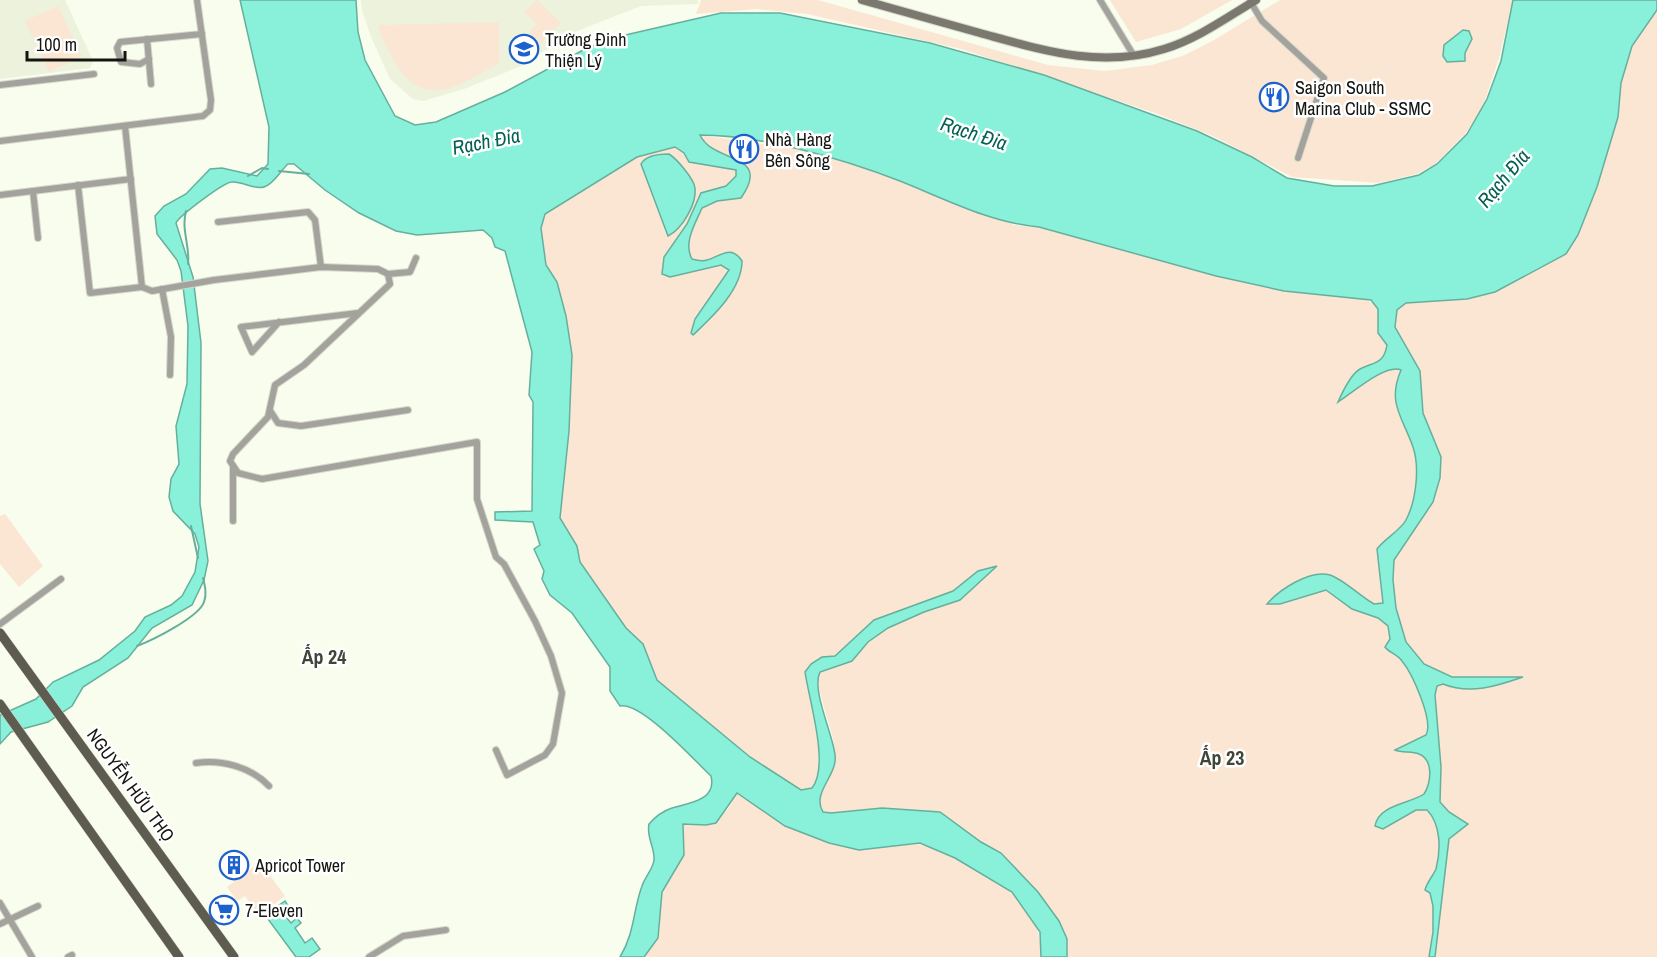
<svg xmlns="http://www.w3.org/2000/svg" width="1657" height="957" font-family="'Archivo Narrow',sans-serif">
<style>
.built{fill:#ecf2dc}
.green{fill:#fae6d3}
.water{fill:#89f1d9;stroke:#66af9d;stroke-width:1.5}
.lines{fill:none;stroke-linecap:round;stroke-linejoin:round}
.stream{stroke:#66af9d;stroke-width:2}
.minor-casing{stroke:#d4d8ca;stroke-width:8}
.secondary-casing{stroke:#d4d8ca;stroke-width:10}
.primary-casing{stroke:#d4d8ca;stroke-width:10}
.minor{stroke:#a4a29c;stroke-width:6}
.secondary{stroke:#7b786f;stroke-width:8}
.primary{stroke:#5e5b50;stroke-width:9}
.labels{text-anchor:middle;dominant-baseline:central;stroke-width:5;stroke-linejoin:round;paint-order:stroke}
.poi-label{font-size:18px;fill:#141510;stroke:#fff;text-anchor:start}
.street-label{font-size:18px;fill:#141510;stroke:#fff}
.water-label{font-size:20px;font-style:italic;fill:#046152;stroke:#fff}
.neighbourhood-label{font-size:20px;font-weight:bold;fill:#414538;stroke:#fff}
</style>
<rect width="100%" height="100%" fill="#f8fded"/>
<g class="built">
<path d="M0,0H65L93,61L90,68L0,79Z"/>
<path d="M361,0H698V4L641,6L572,33L521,66L464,89L423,101L413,99L390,79L372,39L362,11Z"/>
</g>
<g class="green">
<path d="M537,0L561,23L541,43L529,32L537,24L524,12Z"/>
<path d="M701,0H818L1048,65L1104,71L1152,65L1185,55L1214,40L1280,0H1513L1499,58L1481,112L1465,134L1435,164L1417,174L1379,183L1292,177L1213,136L1155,113L961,49L807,14L756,9L696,14Z"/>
<path d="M1110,0H1232L1181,29L1136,42Z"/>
<path d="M58,6L82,57L49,72L25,21Z"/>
<path d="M1657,10V957H1067V939L1059,921L1038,892L1001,853L981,842L940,812L882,808L831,813L823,812C811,794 836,775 835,756C835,729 818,702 818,675L824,669L852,661L868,642L888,628L924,612L947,605L978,571L953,591L874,620L835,656L822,657L807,668L818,746V778L812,788L801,790L750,757L656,680L643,644L626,628L580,562L577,546L560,518V509L569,431L572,355L557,282L546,265L541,228L545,214L637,157L675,147L700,135L791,148L834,159L883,174L1014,225L1039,227L1216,276L1284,291L1363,298L1376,305L1467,299L1495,292L1597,187L1618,117L1621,83L1632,46Z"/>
<path d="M499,22V63C458,86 423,113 393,59C388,48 379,37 379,25Z"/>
<path d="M5,514L43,566L19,587L0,564V516Z"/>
<path d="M737,793L744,799L905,845C926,841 943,852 961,862C1002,884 1042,904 1041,957H644L658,938L662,892L684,855L683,824L706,825L728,809Z"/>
<path d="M260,862L285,896L259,915L245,896L237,901L227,887Z"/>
</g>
<g class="water">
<path d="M240,0H356L358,32L365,60L395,116L415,125L436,122L505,92L587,48L621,36L721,13H780L930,43L1044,75L1197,131L1252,157L1287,178L1334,186H1372L1419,175L1437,164L1467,134L1487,99L1501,61L1513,0H1657V10L1632,46L1621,83L1618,117L1597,187L1578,235L1566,254L1495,292L1467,299L1406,303L1397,310L1395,327L1420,371L1423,413L1441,457L1440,478L1433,502L1394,560L1393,580L1396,608L1406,642L1424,664L1452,677H1523C1497,686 1470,695 1443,684L1437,686L1435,695L1441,767L1440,802L1449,812L1468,824L1449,839L1435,957H1429L1433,932V906L1430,893L1425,890C1427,882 1433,876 1436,869C1441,850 1441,824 1427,810H1416L1383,829L1375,826C1378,805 1409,804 1424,794C1431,783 1434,760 1419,754C1412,751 1402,753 1395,750L1426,735C1434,721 1412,673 1402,661C1397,654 1388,652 1385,647L1390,639L1388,626L1378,618L1352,609L1326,590L1280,604H1267C1279,590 1310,569 1330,575C1343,579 1361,597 1374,604L1383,603L1377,549C1385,538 1400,531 1406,520C1416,501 1420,468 1413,447C1402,416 1387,403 1401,370C1386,363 1351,394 1338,402C1342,393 1351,374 1360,369C1374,362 1384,364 1387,345L1378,333V309L1371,300L1284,291L1216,276L1039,227C991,223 945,199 900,181C843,159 762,135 700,135C713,164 773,152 741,198L717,201L702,208C695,224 683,243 692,259C697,260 702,262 707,260C721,256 731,244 742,261C742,290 712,317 693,335L691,333L695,319L729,270L721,265L670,277L662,274L664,257L687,224L701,193L726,186L736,176V170L689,162L684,153L675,147L637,157L545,214L541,228L546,265L557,282L566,316L572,355L569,431L560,518L577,546L580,562L626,628L643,644L657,680L750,757L801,790L812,788C830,766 809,700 805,672L811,664L822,657L835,656L874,620L953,591L978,571L997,566L960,600L924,612L888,628L868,642L852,661L820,672C811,690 833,734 835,755C838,775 811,793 823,812L831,813L882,808L940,812L981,842L1001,853L1038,892L1059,921L1067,939V957H1041L1040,932L1012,892L955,858L920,843L859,850L829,843L785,826L737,793L716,823L706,825L683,824L684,855L662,892L658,938L644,957H620C635,932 633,910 642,886C645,877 653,869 654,860C655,847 646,837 649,824C655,817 663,811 672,808C688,803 717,801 711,776C695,761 641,701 620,706L610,691V667L572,613L550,595L542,579L544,571L534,549L540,545L533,522L495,520V512L532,511L533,402L529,395L532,352L505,251L495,247L492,238L483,230L417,235L396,231L359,213L325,190L294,164H288C280,171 274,184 264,187C254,190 242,181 232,182C224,182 179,216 176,223L193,277L201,343L200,504L208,561L204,580L192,605L152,628L128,658L83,687L72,706L48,722L11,732L0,744V715L36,699L53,682L99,660L135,631L145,617L171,605L182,596L195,572L199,547L195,534L173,511L169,497L171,479L179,464L176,426L187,384L188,326L181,271L177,260L157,234L155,216L164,206L186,194L210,169L222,168L257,176L268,164L269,127Z"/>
<path d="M1463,30L1469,31L1472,39L1465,53V61L1447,62L1443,56L1444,45Z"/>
<path d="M669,154C677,159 694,179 695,188C697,204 682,229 668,236L641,164C646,155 660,154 669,154Z"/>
<path d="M285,901L292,912L286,917L291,923L297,918L301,923L295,928L305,943L312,938L320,949L309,957H296L265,915Z"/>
</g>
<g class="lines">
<g class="stream">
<path d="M279,171L309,174"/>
<path d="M248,176L262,168L268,169"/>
<path d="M186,211C181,230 190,245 188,264"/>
<path d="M191,526L198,558"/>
<path d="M137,646C153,640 199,617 204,602C207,594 205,586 203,578"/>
</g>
<g class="minor-casing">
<g id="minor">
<path d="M1100,0L1134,56"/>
<path d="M1250,1L1262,21L1324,78L1298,158"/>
<path d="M147,39L151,84"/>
<path d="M149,59L140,64L121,62L117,48L120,42L202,34"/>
<path d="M0,85L94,74"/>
<path d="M125,126L142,287"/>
<path d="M0,141L203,116L210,110L211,100L197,0"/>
<path d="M78,185L90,293L142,287L152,291L214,280L321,267L378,269L388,274L410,272L416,258"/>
<path d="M33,191L38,238"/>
<path d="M0,195L131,179"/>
<path d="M218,222L308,212L315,220L321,267"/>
<path d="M388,274L390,284L304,365L275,385L268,417L233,454L230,461L238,473L262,479L477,442V499L496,557L504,564L535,621L551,656L562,693L553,744L545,755L507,775L496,750"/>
<path d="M162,289L171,337L170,375"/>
<path d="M279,322L252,352L241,327L358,313"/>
<path d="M271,412L278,423L301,426L408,410"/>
<path d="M233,468V521"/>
<path d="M0,624L61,579"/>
<path d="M196,763C221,759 251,767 269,786"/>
<path d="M0,903L32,957"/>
<path d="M0,924L38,906"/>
<path d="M68,957L72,955"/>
<path d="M369,957L403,936L446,930"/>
</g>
</g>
<g class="secondary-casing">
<path id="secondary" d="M862,0C901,11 941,22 980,33C1042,50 1100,69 1164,49C1197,39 1226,18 1256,0"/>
</g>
<g class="primary-casing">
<g id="primary">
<path d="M0,633L234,957"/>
<path d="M0,704L179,957"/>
</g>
</g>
<use href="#minor" class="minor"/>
<use href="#secondary" class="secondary"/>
<use href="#primary" class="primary"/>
</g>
<defs>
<g id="school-ring" transform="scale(1.5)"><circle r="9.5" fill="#fff" stroke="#1d61cd" stroke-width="1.5"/><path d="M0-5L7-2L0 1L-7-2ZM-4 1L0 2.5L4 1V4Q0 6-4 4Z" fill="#1d61cd"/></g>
<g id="restaurant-ring" transform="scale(1.5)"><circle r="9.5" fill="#fff" stroke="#1d61cd" stroke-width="1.5"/><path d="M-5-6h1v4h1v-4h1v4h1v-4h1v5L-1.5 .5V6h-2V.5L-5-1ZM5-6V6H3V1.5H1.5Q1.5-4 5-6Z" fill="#1d61cd"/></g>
<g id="building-ring" transform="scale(1.5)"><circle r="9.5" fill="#fff" stroke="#1d61cd" stroke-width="1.5"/><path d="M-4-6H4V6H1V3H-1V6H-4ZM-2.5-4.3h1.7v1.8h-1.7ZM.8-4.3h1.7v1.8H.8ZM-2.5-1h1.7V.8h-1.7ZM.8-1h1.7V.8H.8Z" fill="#1d61cd"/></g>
<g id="supermarket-ring" transform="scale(1.5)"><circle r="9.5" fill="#fff" stroke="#1d61cd" stroke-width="1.5"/><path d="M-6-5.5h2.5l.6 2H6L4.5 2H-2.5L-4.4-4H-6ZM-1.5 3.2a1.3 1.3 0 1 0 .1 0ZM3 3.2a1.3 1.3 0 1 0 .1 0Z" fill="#1d61cd"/></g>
</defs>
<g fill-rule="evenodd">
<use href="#school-ring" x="524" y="49"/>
<use href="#restaurant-ring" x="1274" y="97"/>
<use href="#restaurant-ring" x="744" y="149"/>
<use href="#building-ring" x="234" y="865"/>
<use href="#supermarket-ring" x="224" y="910"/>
</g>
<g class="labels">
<g class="poi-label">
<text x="545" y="39">Trường Đinh<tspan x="545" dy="21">Thiện Lý</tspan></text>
<text x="1295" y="87">Saigon South<tspan x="1295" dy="21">Marina Club - SSMC</tspan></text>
<text x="765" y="139">Nhà Hàng<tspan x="765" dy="21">Bên Sông</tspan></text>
<text x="255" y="865">Apricot Tower</text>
<text x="245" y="910">7-Eleven</text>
</g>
<g class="street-label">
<text transform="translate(131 785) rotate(54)">NGUYỄN HỮU THỌ</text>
</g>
<g class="water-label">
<text transform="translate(974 133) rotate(18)">Rạch Đỉa</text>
<text transform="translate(486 141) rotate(-11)">Rạch Đỉa</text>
<text transform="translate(1503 178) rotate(-50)">Rạch Đỉa</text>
</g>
<g class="neighbourhood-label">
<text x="324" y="656">Ấp 24</text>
<text x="1222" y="757">Ấp 23</text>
</g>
</g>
<path d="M27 51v9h98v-9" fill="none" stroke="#141510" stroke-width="3"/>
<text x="36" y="51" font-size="18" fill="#141510" stroke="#ffffff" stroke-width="4.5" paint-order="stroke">100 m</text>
</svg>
